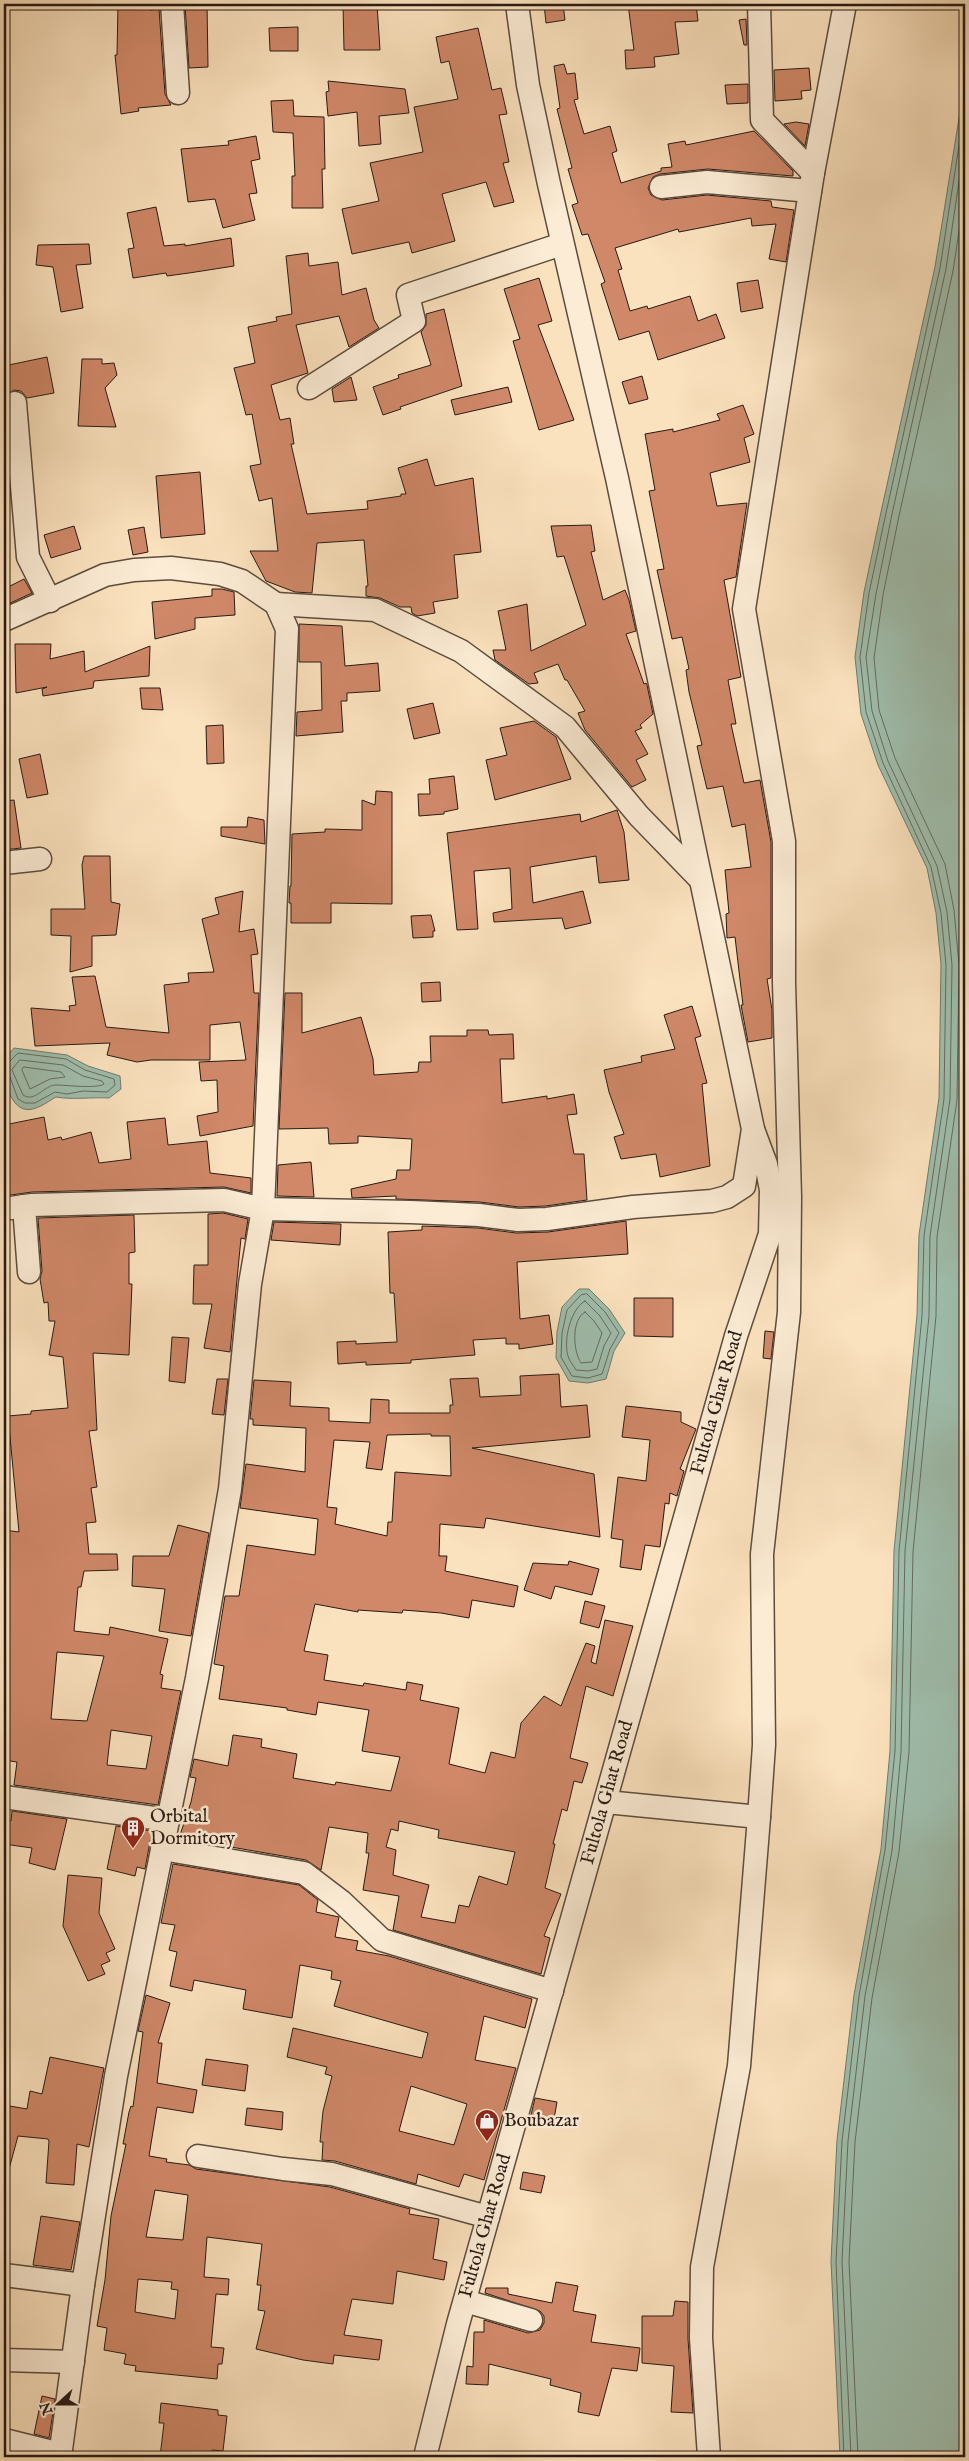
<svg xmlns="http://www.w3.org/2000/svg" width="969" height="2461" font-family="'IM FELL English',serif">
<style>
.water{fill:#9fbead;stroke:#6f7c70}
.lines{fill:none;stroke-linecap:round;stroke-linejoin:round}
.shore{stroke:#646c60;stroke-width:1}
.building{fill:#d08869;stroke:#281a14;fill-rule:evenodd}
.minor-casing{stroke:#5d4c3e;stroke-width:25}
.minor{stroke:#fcecd5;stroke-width:22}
.labels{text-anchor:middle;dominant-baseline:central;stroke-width:5;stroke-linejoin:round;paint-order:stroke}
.street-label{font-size:19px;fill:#281a14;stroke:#fcecd5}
.poi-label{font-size:19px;fill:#281a14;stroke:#fcecd5;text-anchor:start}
</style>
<rect width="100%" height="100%" fill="#fbe2be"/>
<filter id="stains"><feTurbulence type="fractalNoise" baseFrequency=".004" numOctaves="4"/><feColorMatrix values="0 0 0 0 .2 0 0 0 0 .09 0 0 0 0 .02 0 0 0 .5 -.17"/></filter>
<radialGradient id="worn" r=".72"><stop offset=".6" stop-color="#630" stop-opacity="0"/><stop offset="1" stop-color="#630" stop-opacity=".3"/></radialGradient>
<g class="water">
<path d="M965,81V2457H840L831,2261L837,2140L854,1995L881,1849L890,1751L894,1551L917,1315L919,1235L939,1098L941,964L936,913L927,868L878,765L861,714L855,657L864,592L881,512L935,267Z"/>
<path d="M14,1048L67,1055L88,1066L120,1076L121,1089L109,1098C91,1097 73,1100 56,1097C47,1102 35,1112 24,1109C9,1105 1,1074 5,1061C6,1056 11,1052 14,1048Z"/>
<path d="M579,1289H589L609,1309L625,1333L614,1351L606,1379L588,1383L569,1381L556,1358L557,1332L562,1307Z"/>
</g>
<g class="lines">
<g class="shore">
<path d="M20,1060L63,1065L83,1076L102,1081L104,1084C96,1089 67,1085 56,1085C44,1085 35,1103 23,1095L12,1070Z"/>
<path d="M4,1063L9,1062L18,1053L66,1059L85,1070L114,1079L115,1085L107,1092L83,1091L67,1094L55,1092L35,1103H25L18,1099L10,1077L4,1075"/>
<path d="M24,1067L61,1072L65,1077L50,1079L30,1089L22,1070Z"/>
<path d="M587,1294L605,1312L619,1333L610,1349L602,1374L588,1378L572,1376L561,1357L562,1333L567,1310L581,1295Z"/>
<path d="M585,1301L600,1316L611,1333L604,1346L597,1369L588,1371L576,1370C574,1366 569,1361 568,1356C563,1340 571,1308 585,1301Z"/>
<path d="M585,1312L594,1321L602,1333L592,1362L581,1363C573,1351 571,1320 585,1312Z"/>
<path d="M844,2457L836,2261L842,2141L859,1996L885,1850L895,1751L899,1551L922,1316L924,1236L944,1099L946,965L941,913L931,867L883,763L866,712L860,657L869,593L886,513L940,268L965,107"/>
<path d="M851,2457L842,2261L848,2141L865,1996L892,1851L901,1752L905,1551L929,1316L930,1236L950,1099L952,965L947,912L937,866L888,761L872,711L866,657L876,594L892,514L946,269L965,141"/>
<path d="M858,2457L849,2261L855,2142L872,1998L899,1852L909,1752L913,1552L936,1316L937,1237L957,1100L959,965L954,910L945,864L895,758L879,710L874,658L883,595L899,516L953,271L965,192"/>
</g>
</g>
<g class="building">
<path d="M118,4H150V10L159,9L165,94L171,105L138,108L139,111L121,114L115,55H117Z"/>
<path d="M207,4L208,67L189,68L185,5Z"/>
<path d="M343,4H377L380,50H344Z"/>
<path d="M544,4H563L565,20L546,23Z"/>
<path d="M628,4H647V6L696,4L698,21L675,22L679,54L654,57L655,67L626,69L625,50H634Z"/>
<path d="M746,19L747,45H744L739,20Z"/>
<path d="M298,27V51H270L269,28Z"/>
<path d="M478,28L492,90L501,88L507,114L499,115L509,162L503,163L514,202L494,207L486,182L442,194L455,241L412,253L409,242L352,254L342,209L379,201L370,163L423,152L414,107L458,99L449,61L441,63L436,37Z"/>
<path d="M564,64L567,74L575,73L578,99L574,100L584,134L610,126L617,151L612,153L621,183L661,171V168L672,167L668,144L685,141L686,145L754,131L793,171V176L708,169L660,174L653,177L648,188L651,195L662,200L707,195L771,201L772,207L794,210L786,262L769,259L776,224L752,226L751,218L679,232L678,229L615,248L622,269L618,270L630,311L647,306L648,309L690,296L698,321L716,314L725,338L658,360L649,331L619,340L601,284L605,282L588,234L582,235L572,205L578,203L568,169L572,168L557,109L560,108L554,66Z"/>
<path d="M809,68L811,90L801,91L802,99L775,101L774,70Z"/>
<path d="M328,81L405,89L409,113L379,116L381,144L359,146L357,112L328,116L326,92L329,91Z"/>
<path d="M748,84V103L727,104L725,85Z"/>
<path d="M293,100L294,116L324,117L325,169H322L323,208H292V176H295L293,133L273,132L271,101Z"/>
<path d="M796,122L809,124L805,146L784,124Z"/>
<path d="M256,136L260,159L251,161L257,193L249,194L255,220L223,228L215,199L188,202L181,149L229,145L228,141Z"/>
<path d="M156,207L164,246L185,244V246L231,238L234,266L189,273L167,276L166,273L133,278L128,249L134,248L127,213Z"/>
<path d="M89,244L91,264L76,265L83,308L61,312L53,267L36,265L38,245Z"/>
<path d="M308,253L309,266L338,262L342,295L366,288L374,320L379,328L349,347L339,316L296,325L308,373L271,385L280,420L290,418L294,444H291L307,514L368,509L367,501L401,496V494H406L398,468L427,459L435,486L473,478L481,552L454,555L458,598L433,602L435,613L417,616L412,613L411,607H400L380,598L366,596V586H368L364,540L317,543L312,593L295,592L266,581L250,551H278L272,498L259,501L250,466L261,464L252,414L246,415L234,368L255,363L248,327L277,321L276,317L292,314L286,256Z"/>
<path d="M539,278L552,321L538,325L574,420L539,430L513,341L520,339L504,289Z"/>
<path d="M758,280L763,308L741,312L737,283Z"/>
<path d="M444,309L462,386L400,407L401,409L383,415L373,387L399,378L398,375L431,365L421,332L426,325V314Z"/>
<path d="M47,357L54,393L27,398L21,391L14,390L4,397V366Z"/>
<path d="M82,359H102V364L114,363L117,375L105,388L116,427L78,426Z"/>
<path d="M642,376L648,399L629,404L622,382Z"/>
<path d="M351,377L357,400L334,402L332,389Z"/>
<path d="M508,387L512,402L455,415L451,400Z"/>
<path d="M743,405L754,434L744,438L750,462L710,473L717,506L747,503L736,577L724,580L741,677L728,680L736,724H731L744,783L760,780L771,842V978L767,979L772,1010V1038L748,1042L741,1005H743L735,937L727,938L726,914L729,913L725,870L751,867L745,824L732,827L723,786L707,789L701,764L697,746L702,745L689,692L686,670L689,669L682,637L672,639L657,570L664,569L649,491L655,490L645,434L673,429V432L720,420L717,414Z"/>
<path d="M200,472L205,534L161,538L156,476Z"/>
<path d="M591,525L595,551L591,552L603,600L625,590L629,600L636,631L626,634L644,684L646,683L647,685L653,714L640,725L642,728L635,731L648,754L636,760L646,780L632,787L585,730L578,713L585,711L567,680H565L558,664L534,673L538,683L529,684L495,660L493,650H506L498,611L527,604L531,651L586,625L564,556L557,557L551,526Z"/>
<path d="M74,526L81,549L51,558L44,535Z"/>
<path d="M144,527L148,552L133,555L128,530Z"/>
<path d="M24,579L32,593L4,606V589Z"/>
<path d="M212,589H222L234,592L235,615L195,618V629L155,639L152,602L212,596Z"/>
<path d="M299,624L342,626L345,666L378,663L380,691L347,693V701H341L343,732L296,736L297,712L322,710L321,662H299Z"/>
<path d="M15,644H51L50,659L84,651L85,672L150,646L149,676L94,681L93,688L43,696L42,689L47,687L16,693Z"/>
<path d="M140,688H160L163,710L142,709Z"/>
<path d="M433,703L440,733L414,739L407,709Z"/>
<path d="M534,721L556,737L571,779L495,800L486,760L507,755L500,728Z"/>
<path d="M223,725L224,763L207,764L206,726Z"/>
<path d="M40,754L48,794L27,798L19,759Z"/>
<path d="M454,776L458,809L444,812V814L419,816L418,794H430L429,779Z"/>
<path d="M376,791L392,792V904L331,903V923H291V903H289L290,886H291L292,834L325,832V829L362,830V800L375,805Z"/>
<path d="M14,800L21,848L4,850V801Z"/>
<path d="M617,810L624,832L629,880L599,883L596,856L530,867L533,903L583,891L591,923L565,929L562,918L494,922L493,913L512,909L510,868L474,871L478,929L457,930L447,833L580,814L581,822Z"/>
<path d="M248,817L264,820L265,844L221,836V827H247Z"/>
<path d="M84,856H110L111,902L120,904L116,935L92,936V966L70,972L71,936L51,935V909H85L82,865Z"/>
<path d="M243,891L239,932L254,929L258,954L251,955L254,993H259L253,1126L200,1136L197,1116L218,1112L217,1080L201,1081L199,1062L246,1060L240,1022L210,1025V1060H151L137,1062L107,1055L110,1043L35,1046L31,1008L70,1011L69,1006L76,1005L72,977L95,976L106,1027L169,1033L164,985L189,982L188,973L214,972L202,919L219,914L215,898Z"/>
<path d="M431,915L435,931H433V937L413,938L411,916Z"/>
<path d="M440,982L441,1001L422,1002L421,983Z"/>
<path d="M285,993H302V1033L361,1017L373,1059L374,1075L418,1072L419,1062H431L430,1036H467V1030H488L489,1035L513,1034L514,1059H500L502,1103L547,1096V1099L574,1094L577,1114L567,1115L574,1154H584L587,1200L546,1206L519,1207L480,1202L396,1199V1196L352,1198L351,1189L396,1179L397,1170H410L412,1139L358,1136V1143L329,1144L328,1128L279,1129Z"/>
<path d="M692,1006L701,1036L695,1038L707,1083L702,1084L710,1166L660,1177L656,1154L621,1159L614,1137L624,1134L609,1092L604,1070L642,1062L641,1056L675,1049L664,1015Z"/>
<path d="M44,1117L48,1140L61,1137L62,1140L91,1132L99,1163L131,1159L127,1122L165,1118L168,1145L207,1141L210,1173L251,1178V1193L224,1187L32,1192L4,1196V1125Z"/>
<path d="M311,1162L314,1197L277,1196L278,1165Z"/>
<path d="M223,1213L248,1219L245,1239L241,1238L230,1352L204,1348L212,1304H193L194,1265H208V1214Z"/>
<path d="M134,1215L135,1252L129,1253V1284H132L129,1355L93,1353L97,1430L89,1431L97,1487L91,1488L96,1522L86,1523L89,1554H117L118,1570L84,1571L81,1587H78L74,1631L109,1635L110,1627L168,1639L160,1674L163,1675L161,1688L181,1691L158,1805L14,1785L17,1762L4,1760V1530L19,1532L8,1416L31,1414V1411L68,1408L63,1357L49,1355L55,1321H49L48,1302L44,1303L40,1279L42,1271L38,1218ZM57,1652L104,1656L87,1721L51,1719ZM111,1730L152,1736L146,1769L107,1765Z"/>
<path d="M626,1221L628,1254L517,1262L520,1319L549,1315L553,1344L519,1349V1344H506V1338L473,1340L475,1355L411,1360V1363L366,1365V1362L338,1364L337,1342L356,1341V1344L397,1342L394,1293H390L388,1232L422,1230V1226L478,1228L516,1233L548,1232Z"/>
<path d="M274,1222L341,1224L340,1245L271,1240Z"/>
<path d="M634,1298H673V1337L634,1336Z"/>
<path d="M765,1331L774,1332L771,1359L763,1358Z"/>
<path d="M172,1337L189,1338L185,1383L169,1381Z"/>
<path d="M559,1374L561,1407L587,1405L590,1437L472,1448L594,1474L600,1537L486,1518L484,1528L440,1524L439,1556H447L445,1571L518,1586L514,1607L472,1600L469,1618L441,1613L403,1610L402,1613L358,1610V1612L315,1604L304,1651L328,1655L324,1680L363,1686L364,1683L406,1690L407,1682L423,1685L420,1700L459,1708L449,1764L485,1773L491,1752L515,1758L521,1723L544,1696L561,1706L586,1643L595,1646L591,1662L596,1664L605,1620L633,1626L613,1696L586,1686L570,1758L588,1763L582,1783L574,1781L567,1811L562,1809L553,1844H555L545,1888L561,1894L544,1936L550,1938L541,1974L393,1930L399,1896L363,1890L369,1853H366L368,1833L329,1827L321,1870L306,1860L179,1838L191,1802L196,1778L190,1777L194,1759L228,1766L233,1735L262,1739L261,1747L297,1754L293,1778L335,1785L336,1782L391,1791L400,1757L362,1751L369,1710L318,1702L316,1715L287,1710V1708L219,1699L224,1666L214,1664L225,1596H239L247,1545L315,1555L318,1519L240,1508L246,1464L305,1472L306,1428L253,1425V1419H250L254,1380L291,1382L290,1406L329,1408V1421L370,1423L371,1399L389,1400V1413H450V1405H453L450,1379L478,1378L480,1397L521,1395L520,1376ZM431,1434V1436H450L451,1476L395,1472L392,1522H388L387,1536L335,1524L337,1508L327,1507L334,1440L370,1442L366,1468L382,1470L387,1435ZM399,1821L439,1830L438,1838L515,1852L507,1885L479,1876L469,1907L459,1905L455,1923L421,1917L429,1885L393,1875L396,1850L386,1847L391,1829L398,1831Z"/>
<path d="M217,1379H228L224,1415L212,1414Z"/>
<path d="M626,1406L681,1412V1422L696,1429L680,1469L684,1471L677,1496L670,1493L669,1504L665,1503L660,1547L645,1545L641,1570L620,1567L623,1540L611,1538L618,1477L646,1481L650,1440L622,1437Z"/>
<path d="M178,1525L209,1533L191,1636L159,1631L165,1589L132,1586L133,1556H169Z"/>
<path d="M569,1561L599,1569L592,1595L555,1586L551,1599L524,1590L533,1563L568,1565Z"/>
<path d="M585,1601L605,1606L599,1628L580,1623Z"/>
<path d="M12,1811L67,1819L55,1870L29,1863L32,1848L4,1844V1820L11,1821Z"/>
<path d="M116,1826L152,1831L145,1869L137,1867L135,1876L107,1869Z"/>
<path d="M173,1864L299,1885L318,1900L316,1912L339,1917L335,1937L358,1941L356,1950L389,1956L532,1999L525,2028L484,2016L475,2060L516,2068L484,2180L464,2174L459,2187L418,2174L416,2184L335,2161L322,2160L323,2142H320L323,2111L332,2076L325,2074L327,2067L287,2057L293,2028L422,2058L428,2033L334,2006L341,1981L331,1979L332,1971L300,1965L292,2018L243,2009L246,1990L194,1980L192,1991L170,1986L177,1952L169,1950L175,1925L161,1923ZM411,2086L467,2104L454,2145L399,2131Z"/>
<path d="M68,1875L102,1878L99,1913L115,1949L106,1953L110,1961L101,1965L105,1974L88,1981L63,1926Z"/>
<path d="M146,1995L170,2003L158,2043H162L157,2083L197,2090L193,2113L157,2107L149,2156L167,2159L166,2162L189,2165L196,2169L330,2187L410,2209L409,2214L439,2219L433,2259L447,2262L444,2280L397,2271L393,2304L352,2299L344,2335L382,2340L379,2360L334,2355L333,2364L303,2360L256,2349L265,2311L258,2310L261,2285H257L262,2244L207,2237L204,2277L229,2279L228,2295L216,2294L211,2347L224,2348L222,2364H218L217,2379L135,2371L136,2366L124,2364L126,2354L104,2350L107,2328L97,2326L105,2280L111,2216L126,2144H123L129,2112L131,2106L133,2107L143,2032L138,2031ZM155,2190L188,2195L183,2240L146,2237ZM138,2279L172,2282L171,2289L178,2290L175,2319L135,2312Z"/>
<path d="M50,2057L104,2068L89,2147L77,2144L74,2185L46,2183L49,2141L48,2139L18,2136L9,2169L4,2168V2105L27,2109L30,2091L42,2094Z"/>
<path d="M206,2059L248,2065L245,2091L202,2085Z"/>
<path d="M535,2098L557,2102L554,2119L531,2115Z"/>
<path d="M247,2108L283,2112L282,2130L245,2125Z"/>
<path d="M523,2172L545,2176L541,2193L520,2189Z"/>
<path d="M41,2216L80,2222L71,2270L33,2265Z"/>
<path d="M556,2282L578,2286L573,2311L596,2315L591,2342L640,2348L637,2371L612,2368L599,2416L578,2412L581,2393L550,2385L551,2379L489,2364L488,2385L466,2384L467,2366L473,2367L474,2332H484V2320L528,2333L540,2330L544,2323V2316L540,2311L485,2293L486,2288H508V2294L552,2303Z"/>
<path d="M675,2301L688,2302V2339L693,2413L671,2412L674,2366L642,2363V2316H673Z"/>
<path d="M42,2396L55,2399L49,2438L34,2434Z"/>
<path d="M161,2403L218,2410V2415L227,2416L223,2451L212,2450L211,2457H160L164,2423H159Z"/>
</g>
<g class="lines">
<g class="minor-casing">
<g id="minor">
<path d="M172,4L178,93"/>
<path d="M759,4L762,120L813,173L744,609L784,841V983L790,1196L789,1312L762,1554L764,1745L759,1817"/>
<path d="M813,173L845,4"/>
<path d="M661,187L707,182L810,191"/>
<path d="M309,388L414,321L408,295L562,244"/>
<path d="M15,403L28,557L50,601"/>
<path d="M276,604L375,610L461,651L565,727L639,816L700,879"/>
<path d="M4,620L105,575L134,570L171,568L220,574L242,581L276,604L287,629L263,1209L250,1284L230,1489L197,1678L116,2076L83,2285L60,2457"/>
<path d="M4,863L40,859"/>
<path d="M24,1206L29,1272"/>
<path d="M4,1209L32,1205L224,1200L263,1209L411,1212L479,1215L518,1220L547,1219L633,1207L712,1201L727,1197L744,1186L753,1129L617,478L549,184L528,85L517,4"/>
<path d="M4,1797L168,1820"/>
<path d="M606,1802L759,1817L739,2066L702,2267L701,2338L709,2457"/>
<path d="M162,1849L304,1873L342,1902L382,1940L552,1991"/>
<path d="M198,2156L283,2169L332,2174L488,2217"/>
<path d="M4,2275L83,2285"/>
<path d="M465,2301L531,2320"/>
<path d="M4,2360L73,2362"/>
<path d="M4,2440L60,2454"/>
<path id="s1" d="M425,2457L458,2324L736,1336L770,1234L771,1190L766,1164L754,1132"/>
</g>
</g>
<use href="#minor" class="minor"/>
</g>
<defs>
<g id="building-pin" transform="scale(1.25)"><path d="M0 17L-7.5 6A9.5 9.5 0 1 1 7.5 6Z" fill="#8f2418" stroke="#fcecd5"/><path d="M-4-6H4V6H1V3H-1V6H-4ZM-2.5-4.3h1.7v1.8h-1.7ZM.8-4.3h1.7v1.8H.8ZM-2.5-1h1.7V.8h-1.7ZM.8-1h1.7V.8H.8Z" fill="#fff"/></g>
<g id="shop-pin" transform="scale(1.25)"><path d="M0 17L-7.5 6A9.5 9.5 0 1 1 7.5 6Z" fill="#8f2418" stroke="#fcecd5"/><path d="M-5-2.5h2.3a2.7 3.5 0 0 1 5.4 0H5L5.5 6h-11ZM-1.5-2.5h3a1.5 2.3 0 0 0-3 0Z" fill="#fff"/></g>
</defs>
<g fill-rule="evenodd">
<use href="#building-pin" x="133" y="1828"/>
<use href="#shop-pin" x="487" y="2121"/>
</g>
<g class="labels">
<g class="street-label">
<text stroke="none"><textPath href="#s1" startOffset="1094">Fultola Ghat Road</textPath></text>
<text stroke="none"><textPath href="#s1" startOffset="689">Fultola Ghat Road</textPath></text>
<text stroke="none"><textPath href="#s1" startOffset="239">Fultola Ghat Road</textPath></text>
</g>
<g class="poi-label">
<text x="150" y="1817">Orbital<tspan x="150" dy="22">Dormitory</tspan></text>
<text x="504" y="2121">Boubazar</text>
</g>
</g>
<rect width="969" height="2461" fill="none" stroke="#fbe2be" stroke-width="20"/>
<rect x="5" y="5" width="959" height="2451" fill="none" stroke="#281a14" stroke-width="2.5"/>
<rect x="10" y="10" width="949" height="2441" fill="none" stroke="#281a14"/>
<g transform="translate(58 2404) rotate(249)" stroke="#fcecd5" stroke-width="4" paint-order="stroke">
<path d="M0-4L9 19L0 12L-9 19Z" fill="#281a14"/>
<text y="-8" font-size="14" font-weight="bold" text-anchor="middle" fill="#281a14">N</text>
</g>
<rect width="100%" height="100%" filter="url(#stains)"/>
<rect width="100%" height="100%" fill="url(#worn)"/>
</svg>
